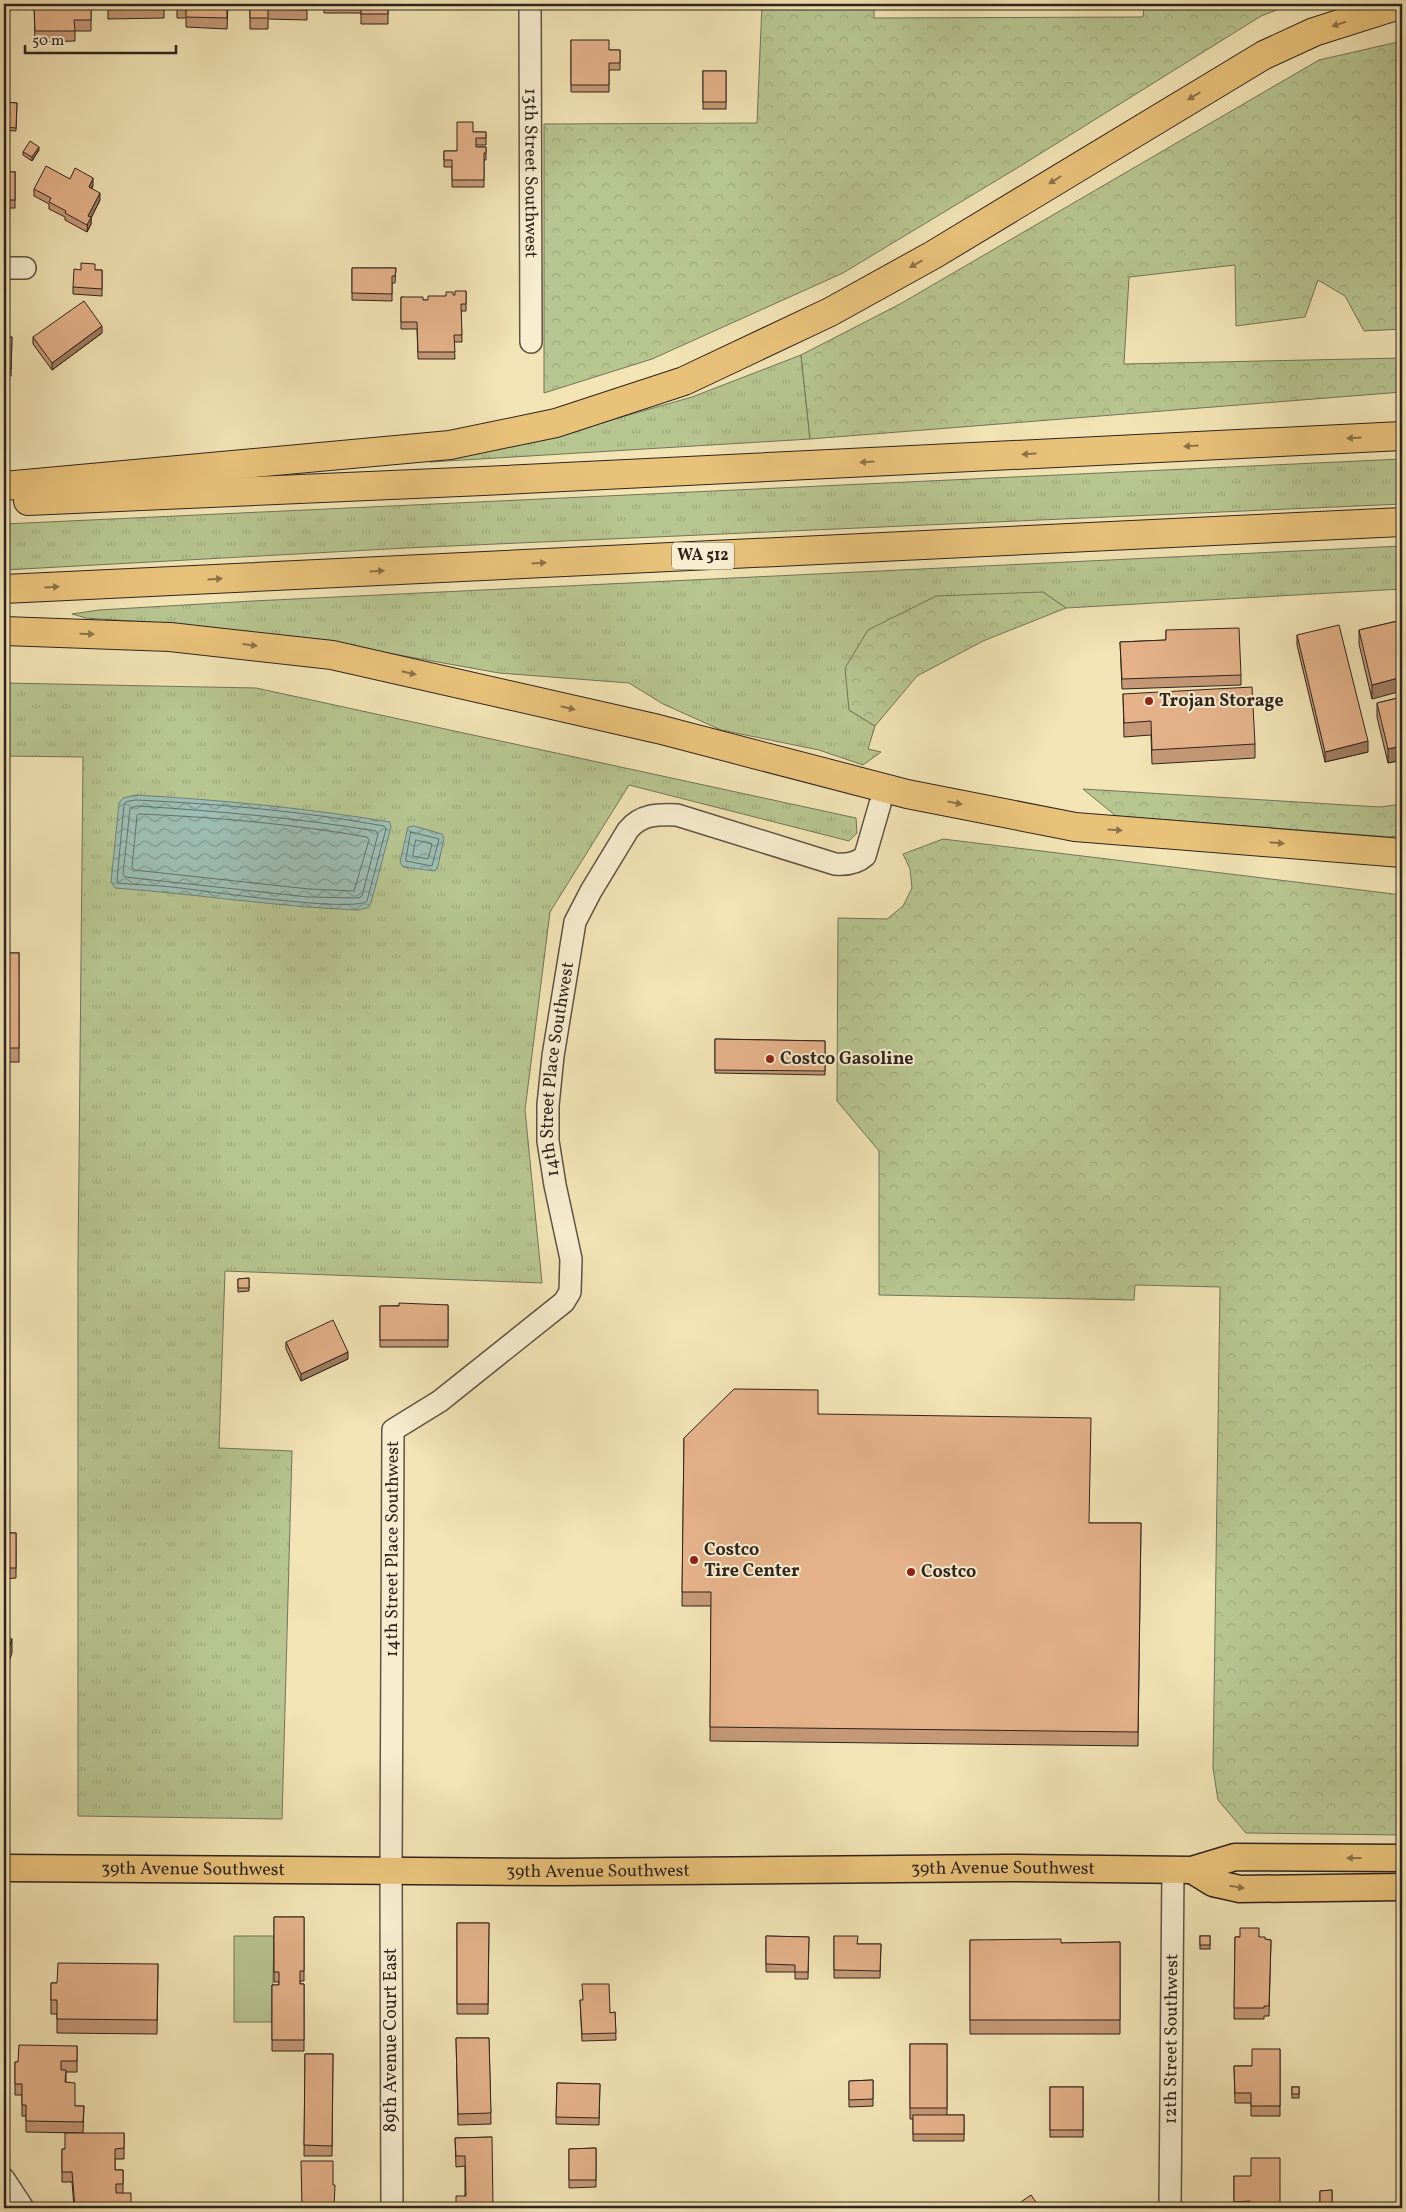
<svg xmlns="http://www.w3.org/2000/svg" width="1406" height="2212" font-family="Vollkorn,serif">
<style>
.grass{fill:url(#grass-tufts);stroke:#727456}
.forest{fill:url(#forest-crowns);stroke:#727456}
.park{fill:#b7c590;stroke:#727456}
.water{fill:url(#water-waves);stroke:#708078}
.lines{fill:none;stroke-linecap:round;stroke-linejoin:round}
.shore{stroke:#657068;stroke-width:1}
.minor-casing{stroke:#5f5343;stroke-width:24}
.major-casing{stroke:#2e231d;stroke-width:29}
.highway-casing{stroke:#2e231d;stroke-width:30}
.minor{stroke:#f7edcf;stroke-width:21}
.major{stroke:#e9c27a;stroke-width:26}
.highway{stroke:#e9c27a;stroke-width:28}
.wall{fill:#c59977;stroke:#2e231d}
.shaded-wall{fill:#a07d61;stroke:#2e231d}
.building{fill:#e5b28a;stroke:#2e231d}
.oneway{fill:#8c724c}
.poi-dot{fill:#8f2418;stroke:#f7edcf;stroke-width:2}
.labels{text-anchor:middle;dominant-baseline:central;stroke-width:4;stroke-linejoin:round;paint-order:stroke}
.shield{fill:#f7edcf;stroke:#6a6052;stroke-width:1}
.shield-label{font-size:16px;font-weight:bold;fill:#2e231d}
.street-label{font-size:18px;fill:#2e231d;stroke:#f7edcf}
.poi-label{font-size:18px;font-weight:bold;fill:#2e231d;stroke:#f7edcf;text-anchor:start}
</style>
<defs>
<pattern id="grass-tufts" width="24" height="20" patternUnits="userSpaceOnUse" patternTransform="scale(1.25)"><rect width="24" height="20" fill="#b7c590"/><path d="M3 7l-1-3M5 7V3M7 7l1-3M15 17l-1-3M17 17v-4M19 17l1-3" fill="none" stroke="#9ea97c"/></pattern>
<pattern id="forest-crowns" width="20" height="18" patternUnits="userSpaceOnUse" patternTransform="scale(1.25)"><rect width="20" height="18" fill="#b7c590"/><path d="M2 6a3 3 0 1 1 6 0M12 15a3 3 0 1 1 6 0" fill="none" stroke="#9ea97c"/></pattern>
<pattern id="water-waves" width="16" height="10" patternUnits="userSpaceOnUse" patternTransform="scale(1.25)"><rect width="16" height="10" fill="#9cbeb4"/><path d="M0 5q4-4 8 0t8 0" fill="none" stroke="#809a92"/></pattern>
</defs>
<rect width="100%" height="100%" fill="#f2e4b5"/>
<filter id="stains"><feTurbulence type="fractalNoise" baseFrequency=".004" numOctaves="4"/><feColorMatrix values="0 0 0 0 .2 0 0 0 0 .09 0 0 0 0 .02 0 0 0 .5 -.17"/></filter>
<radialGradient id="worn" r=".72"><stop offset=".6" stop-color="#630" stop-opacity="0"/><stop offset="1" stop-color="#630" stop-opacity=".3"/></radialGradient>
<g class="grass">
<path d="M801,355L810,439L430,462L576,430L692,397Z"/>
<path d="M1402,459V504L406,548L4,570V524Z"/>
<path d="M1402,546V589L1066,608L1043,592L849,710L875,726L868,749L881,752L863,765L819,750L721,730L663,704L629,683L499,673L332,643L175,624L86,618L72,614L99,610L253,601Z"/>
<path d="M4,683L256,688L856,818L857,833L849,841L629,785L550,912L525,1110L542,1283L225,1271L219,1448L292,1451L282,1819L78,1816V1264L83,757L4,756Z"/>
</g>
<g class="forest">
<path d="M762,4H874V18L1143,17L1144,4H1292L1261,16L1022,165L843,273L652,359L544,393V124L757,123Z"/>
<path d="M1402,41V329L1364,331L1345,296L1318,280L1305,317L1236,326L1235,265L1129,277L1124,364L1402,358V392L810,439L801,355L900,304L1319,60Z"/>
<path d="M1043,592L1066,608L983,641L917,676L875,726L849,710L845,668L868,630L936,596Z"/>
<path d="M1083,789L1380,807L1402,804V835L1390,837L1116,816Z"/>
<path d="M943,839L1402,895V1835L1246,1833L1218,1800L1213,1768L1220,1287L1135,1285L1134,1300L879,1295V1151L837,1101L838,918L887,919L903,906L912,888L910,869L903,854Z"/>
</g>
<path class="park" d="M234,1936H274L272,2022H234Z"/>
<g class="water">
<path d="M136,795C221,800 306,808 390,822L391,827L371,903L367,908L359,910C278,907 197,894 115,888L111,882L119,803L123,798Z"/>
<path d="M414,826L442,834L444,838L438,866L435,871L403,867L400,862L408,827Z"/>
</g>
<g class="lines">
<g class="shore">
<path d="M136,800C219,804 302,811 384,826L386,829L367,901C353,913 200,890 172,887C154,885 136,885 118,883L117,880L124,805L126,802Z"/>
<path d="M137,806C217,811 297,818 376,831L378,834L362,896L359,898L308,897L125,877L123,874L130,809Z"/>
<path d="M139,814C215,817 292,824 367,837L369,840L354,891L309,889L134,870L132,867L137,816Z"/>
<path d="M411,832L439,839L432,866L406,861Z"/>
<path d="M416,840L432,844L428,859L413,856Z"/>
</g>
<g class="minor-casing">
<g id="minor">
<path id="s1" d="M530,4L531,342"/>
<path d="M4,268H25"/>
<path d="M4,2179L23,2208"/>
<path id="s2" d="M392,2208L391,1871L393,1430L440,1401L564,1302L570,1292L571,1259L555,1185L548,1141V1105L553,1056L575,922L591,891L628,830C641,814 658,814 677,815L835,864C846,865 856,864 865,856L880,804"/>
<path id="s3" d="M1170,2208L1173,1870"/>
</g>
</g>
<g class="major-casing">
<g id="major">
<path id="s4" d="M4,1868L558,1872L1007,1868L1192,1870L1235,1857L1402,1858"/>
<path d="M1192,1870L1213,1883L1240,1889L1402,1887"/>
</g>
</g>
<g class="highway-casing">
<g id="highway">
<path d="M4,486L450,445L556,423L684,381L830,312L933,255L1264,55L1314,32L1402,4"/>
<path d="M28,501L483,481L1402,436"/>
<path d="M4,589L1402,522"/>
<path d="M4,631L170,637L332,655L658,729L907,794L1075,827L1402,853"/>
</g>
</g>
<use href="#minor" class="minor"/>
<use href="#major" class="major"/>
<use href="#highway" class="highway"/>
</g>
<g class="wall">
<path d="M34,4H91V31H75V41L35,42Z"/>
<path d="M108,4H164V18L108,19Z"/>
<path d="M177,4H228L227,29L186,27V18H177Z"/>
<path d="M250,4H307V20L268,19V29H250Z"/>
<path d="M324,4H388V24H361V13H324Z"/>
<path d="M571,40L609,50H620V70H609V92H571Z"/>
<rect x="703" y="71" width="23" height="38"/>
<path d="M4,102L17,103L16,131L4,130Z"/>
<path d="M473,132H486V145H476V147H486V160H484V187H452V167H444V151H457Z"/>
<path d="M39,150L32,161L23,155V152Z"/>
<rect x="4" y="172" width="11" height="36"/>
<path d="M70,179L93,185L92,189L100,200L91,218V224L87,232L65,220V217L49,209V204L34,196V189Z"/>
<path d="M352,268H396L395,283H392V301L352,300Z"/>
<path d="M95,270H102V296L73,294V287Z"/>
<path d="M466,291V311H461L462,342H454L455,359H418L417,329H401V297L423,300H428L446,296L455,295Z"/>
<path d="M102,333L52,370L33,344V337Z"/>
<path d="M4,337H12L11,376H4Z"/>
<path d="M1402,620L1372,699L1359,644V630Z"/>
<path d="M1166,630L1241,675V685L1122,689L1120,642L1166,640Z"/>
<path d="M1297,635L1368,752L1325,762L1297,645Z"/>
<path d="M1123,694L1255,744V758L1152,764L1151,735L1124,737Z"/>
<path d="M1402,697V760L1388,763L1377,717V703Z"/>
<rect x="4" y="953" width="15" height="109"/>
<path d="M715,1039L825,1041V1075L715,1073Z"/>
<path d="M249,1278V1291L238,1292V1279Z"/>
<path d="M448,1305V1347H380V1306Z"/>
<path d="M286,1342L348,1359L301,1381L286,1349Z"/>
<path d="M818,1414L1089,1523H1141L1138,1746L710,1741L711,1606H682L684,1438Z"/>
<path d="M4,1533H16V1578L4,1579Z"/>
<path d="M274,1917H304V1981H300V1984H304V2051H272V1985H279V1982H274Z"/>
<path d="M457,1923H489L488,2014H457Z"/>
<path d="M766,1936L809,1937L808,1979H795V1972H766Z"/>
<path d="M834,1936L858,1944H881L880,1978H834Z"/>
<rect x="1200" y="1936" width="10" height="13"/>
<path d="M1235,1937H1259L1265,1939L1271,1940L1269,2016H1264V2019H1234Z"/>
<path d="M970,1940L1061,1943L1120,1942V2034H970Z"/>
<path d="M158,1964L157,2034L57,2033V2014H51V1983H57Z"/>
<path d="M580,2000L610,2013L615,2012L616,2040L582,2041Z"/>
<path d="M456,2038H489L491,2124L458,2125Z"/>
<path d="M910,2044H947V2115H964V2141H913V2119H910Z"/>
<path d="M77,2046V2072H66V2082L75,2106H84L83,2133L26,2132V2116H22V2095H15V2062H18Z"/>
<path d="M1280,2049V2116H1251V2103H1235L1234,2066H1252Z"/>
<path d="M305,2054H333L332,2156H304Z"/>
<path d="M873,2080V2106L849,2107V2081Z"/>
<path d="M557,2083L600,2084L599,2125L556,2124Z"/>
<rect x="1050" y="2087" width="33" height="50"/>
<rect x="1292" y="2087" width="7" height="11"/>
<path d="M124,2133V2159H115V2170H123V2193L131,2208H74L72,2182H62V2149H65Z"/>
<path d="M492,2137L465,2196V2166L456,2167L455,2138Z"/>
<path d="M596,2148V2187L569,2188V2149Z"/>
<path d="M1234,2176L1280,2208H1234Z"/>
<path d="M1332,2190V2207H1320V2191Z"/>
</g>
<g class="shaded-wall">
<path d="M39,147V150L32,161V157Z"/>
<path d="M93,178V185L89,194V187Z"/>
<path d="M100,193V200L91,218V224L87,232L88,216Z"/>
<path d="M102,326V333L52,370V363Z"/>
<path d="M1402,677V691L1372,699V685Z"/>
<path d="M1368,741V752L1325,762V752Z"/>
<path d="M1402,746V760L1388,763V749Z"/>
<path d="M348,1352V1359L301,1381V1374Z"/>
<path d="M12,1639V1653L4,1676V1662Z"/>
<path d="M8,1671V1684L4,1697V1683Z"/>
</g>
<g class="building">
<path d="M34,4H91V20H74L75,31H35Z"/>
<path d="M108,4H164V7L108,8Z"/>
<path d="M177,4H227V18L186,17V7H177Z"/>
<path d="M250,4H307V10L268,9V18H250Z"/>
<rect x="361" y="4" width="27" height="10"/>
<path d="M571,40H609V50H620V63H609V85H571Z"/>
<rect x="703" y="71" width="23" height="31"/>
<path d="M4,102L17,103L16,128L4,127Z"/>
<path d="M457,122H473V132H486V138H476V147H486V153H484V180H452V160H444V151H457Z"/>
<path d="M30,141L39,147L32,157L23,152Z"/>
<path d="M46,166L70,179L75,168L93,178L89,187L100,193L88,216L91,217L87,225L65,213L66,211L49,202L51,198L34,189Z"/>
<rect x="4" y="172" width="11" height="28"/>
<path d="M81,263L95,264V270H102V289L73,287L74,269L81,270Z"/>
<path d="M352,268H396L395,276H392V294L352,293Z"/>
<path d="M455,291H466V304H461L462,335H454L455,352H418L417,322H401V297H423V300H428V296H446V292H453V295H455Z"/>
<path d="M84,301L102,326L52,363L33,337Z"/>
<path d="M4,337H12L11,369H4Z"/>
<path d="M1402,620V677L1372,685L1359,630Z"/>
<path d="M1339,625L1368,741L1325,752L1297,635Z"/>
<path d="M1239,628L1241,675L1122,679L1120,642L1166,640V630Z"/>
<path d="M1252,687L1255,744L1152,750L1151,721L1124,723L1123,694Z"/>
<path d="M1402,697V746L1388,749L1377,703Z"/>
<rect x="4" y="953" width="15" height="95"/>
<path d="M715,1039L825,1041V1071L715,1070Z"/>
<path d="M249,1278V1288H238V1279Z"/>
<path d="M399,1303L448,1305V1340H380V1306H399Z"/>
<path d="M333,1320L348,1352L301,1374L286,1342Z"/>
<path d="M734,1389L818,1390V1414L1091,1418L1089,1523H1141L1138,1732L710,1727L711,1592H682L684,1438Z"/>
<rect x="4" y="1533" width="12" height="35"/>
<path d="M4,1635L12,1639L4,1662Z"/>
<path d="M4,1669L8,1671L4,1683Z"/>
<path d="M274,1917H304V1971H300V1984H304V2040H272V1985H279V1972H274Z"/>
<path d="M457,1923H489L488,2004H457Z"/>
<path d="M1240,1928H1259V1937H1265V1939L1271,1940L1269,2006H1264V2008H1234L1235,1937H1240Z"/>
<path d="M766,1936L809,1937L808,1972H795V1965L766,1964Z"/>
<path d="M834,1936H858L857,1944H881L880,1971L834,1970Z"/>
<rect x="1200" y="1936" width="10" height="9"/>
<path d="M1061,1939V1943L1120,1942V2020H970V1940Z"/>
<path d="M58,1963L158,1964L157,2020L57,2019V2000H51V1983H57Z"/>
<path d="M582,1984H609L610,2013L615,2012L616,2033L582,2034L580,2000H583Z"/>
<path d="M456,2038H489L491,2113L458,2114Z"/>
<rect x="910" y="2044" width="37" height="64"/>
<path d="M19,2045L77,2046V2061H61V2070H66L65,2082L75,2083V2106H84L83,2122L26,2121V2105H22V2084H15V2062H18Z"/>
<path d="M1252,2049H1280V2106H1251V2093H1235L1234,2066H1252Z"/>
<path d="M305,2054H333L332,2146L304,2145Z"/>
<path d="M873,2080V2099L849,2100V2081Z"/>
<path d="M557,2083L600,2084L599,2118L556,2117Z"/>
<rect x="1050" y="2087" width="33" height="43"/>
<rect x="1292" y="2087" width="7" height="7"/>
<rect x="913" y="2115" width="51" height="19"/>
<path d="M65,2133H124V2148L115,2149V2170H123V2184H116V2193H131V2208H75L72,2172H62V2149H65Z"/>
<path d="M492,2137L493,2208H456V2196H466L465,2156H456L455,2138Z"/>
<path d="M596,2148V2180H569V2149Z"/>
<path d="M1251,2158H1280V2208H1250V2201L1234,2202V2176H1251Z"/>
<path d="M301,2161H333V2185H335L334,2208H302Z"/>
<path d="M1332,2190V2204H1320V2191Z"/>
<path d="M1031,2195L1040,2208H1016L1015,2206Z"/>
<rect x="1381" y="2207" width="21" height="1"/>
</g>
<defs><path id="oneway-solid" d="M-6-.8H1V-3.2L6.5 0L1 3.2V.8H-6Z" transform="scale(1.25)"/></defs>
<g class="oneway">
<use href="#oneway-solid" transform="translate(1339 24) rotate(163)"/>
<use href="#oneway-solid" transform="translate(1194 96) rotate(149)"/>
<use href="#oneway-solid" transform="translate(1055 180) rotate(148)"/>
<use href="#oneway-solid" transform="translate(916 264) rotate(151)"/>
<use href="#oneway-solid" transform="translate(1354 438) rotate(177)"/>
<use href="#oneway-solid" transform="translate(1191 446) rotate(177)"/>
<use href="#oneway-solid" transform="translate(1029 454) rotate(177)"/>
<use href="#oneway-solid" transform="translate(867 462) rotate(177)"/>
<use href="#oneway-solid" transform="translate(539 563) rotate(-3)"/>
<use href="#oneway-solid" transform="translate(377 571) rotate(-3)"/>
<use href="#oneway-solid" transform="translate(215 579) rotate(-3)"/>
<use href="#oneway-solid" transform="translate(52 587) rotate(-3)"/>
<use href="#oneway-solid" transform="translate(87 634) rotate(2)"/>
<use href="#oneway-solid" transform="translate(250 645) rotate(7)"/>
<use href="#oneway-solid" transform="translate(409 673) rotate(13)"/>
<use href="#oneway-solid" transform="translate(568 708) rotate(13)"/>
<use href="#oneway-solid" transform="translate(955 803) rotate(11)"/>
<use href="#oneway-solid" transform="translate(1115 830) rotate(4)"/>
<use href="#oneway-solid" transform="translate(1277 843) rotate(5)"/>
<use href="#oneway-solid" transform="translate(1354 1858) rotate(180)"/>
<use href="#oneway-solid" transform="translate(1237 1887) rotate(9)"/>
</g>
<g class="poi-dot">
<circle cx="1149" cy="701" r="5"/>
<circle cx="770" cy="1059" r="5"/>
<circle cx="694" cy="1560" r="5"/>
<circle cx="911" cy="1572" r="5"/>
</g>
<g class="labels">
<rect class="shield" x="672" y="542.5" width="62" height="27" rx="4"/>
<g class="shield-label">
<text x="703" y="556">WA 512</text>
</g>
<g class="street-label">
<text stroke="none"><textPath href="#s1" startOffset="169">13th Street Southwest</textPath></text>
<text stroke="none"><textPath href="#s2" startOffset="1229">14th Street Place Southwest</textPath></text>
<text stroke="none"><textPath href="#s2" startOffset="659">14th Street Place Southwest</textPath></text>
<text stroke="none"><textPath href="#s4" startOffset="999">39th Avenue Southwest</textPath></text>
<text stroke="none"><textPath href="#s4" startOffset="189">39th Avenue Southwest</textPath></text>
<text stroke="none"><textPath href="#s4" startOffset="594">39th Avenue Southwest</textPath></text>
<text stroke="none"><textPath href="#s3" startOffset="169">12th Street Southwest</textPath></text>
<text transform="translate(391 2040) rotate(-90)">89th Avenue Court East</text>
</g>
<g class="poi-label">
<text x="1159" y="701">Trojan Storage</text>
<text x="780" y="1059">Costco Gasoline</text>
<text x="704" y="1550">Costco<tspan x="704" dy="21">Tire Center</tspan></text>
<text x="921" y="1572">Costco</text>
</g>
</g>
<rect width="1406" height="2212" fill="none" stroke="#f2e4b5" stroke-width="20"/>
<rect x="5" y="5" width="1396" height="2202" fill="none" stroke="#2e231d" stroke-width="2.5"/>
<rect x="10" y="10" width="1386" height="2192" fill="none" stroke="#2e231d"/>
<path d="M25 45v8h151v-8" fill="none" stroke="#2e231d" stroke-width="2.5"/>
<text x="32" y="45" font-size="15" fill="#2e231d" stroke="#f7edcf" stroke-width="4" paint-order="stroke">50 m</text>
<rect width="100%" height="100%" filter="url(#stains)"/>
<rect width="100%" height="100%" fill="url(#worn)"/>
</svg>
